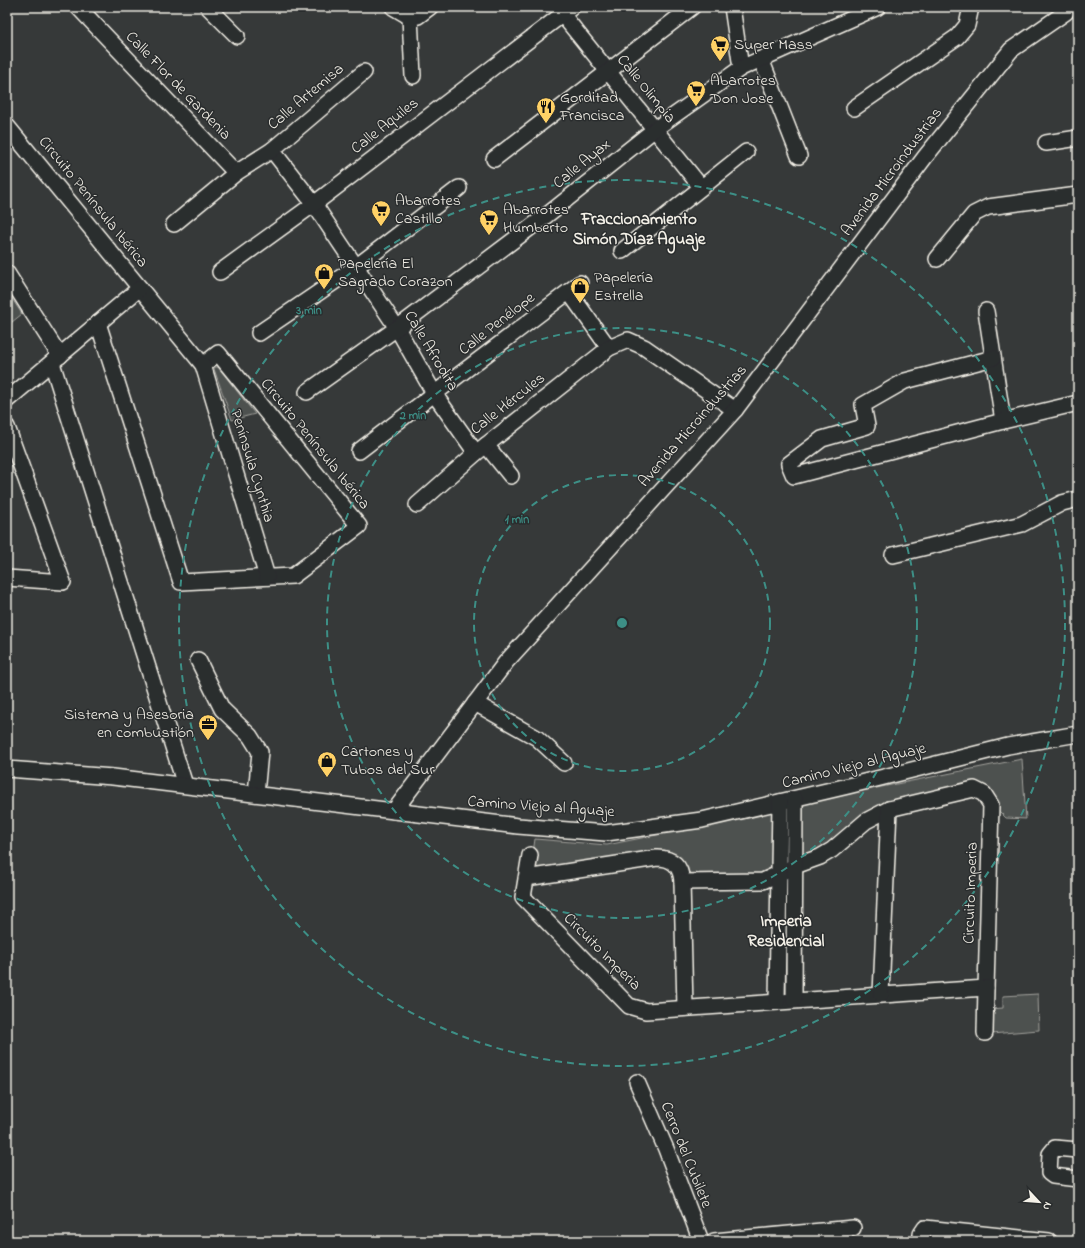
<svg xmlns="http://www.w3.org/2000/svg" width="1085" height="1248" font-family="'Indie Flower',sans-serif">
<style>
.green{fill:#4e514f;stroke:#a1a19c}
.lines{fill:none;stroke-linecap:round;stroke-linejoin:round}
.minor-casing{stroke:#f4f1e8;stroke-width:18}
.minor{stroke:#2a2d2e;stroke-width:15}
.ring{fill:none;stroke:#3d8f86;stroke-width:2;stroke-dasharray:7 5}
.labels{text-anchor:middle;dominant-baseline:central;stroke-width:3;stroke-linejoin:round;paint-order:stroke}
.poi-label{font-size:16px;fill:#f4f1e8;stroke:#2a2d2e;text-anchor:start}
.street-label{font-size:16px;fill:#f4f1e8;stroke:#2a2d2e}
.neighbourhood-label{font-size:17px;font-weight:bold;fill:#f4f1e8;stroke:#2a2d2e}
.centre{fill:#3d8f86;stroke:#2a2d2e;stroke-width:2}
.ring-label{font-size:12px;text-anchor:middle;font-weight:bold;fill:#3d8f86;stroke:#2a2d2e;stroke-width:3;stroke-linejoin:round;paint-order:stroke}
</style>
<rect width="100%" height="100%" fill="#363939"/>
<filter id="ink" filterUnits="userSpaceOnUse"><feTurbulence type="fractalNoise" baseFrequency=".025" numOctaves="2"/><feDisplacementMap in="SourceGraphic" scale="8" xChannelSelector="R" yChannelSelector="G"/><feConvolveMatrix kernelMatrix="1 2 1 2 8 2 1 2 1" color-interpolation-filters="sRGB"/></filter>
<g filter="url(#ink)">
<g class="green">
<path d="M7,291L22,314L7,326Z"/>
<path d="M214,367H218L255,414L232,420L214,369Z"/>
<path d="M1022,759L1026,819L1006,818L975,787L853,828L799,862L801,803Z"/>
<path d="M775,811L773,872L763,877H686L668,856L530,874L535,839L607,845Z"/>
<path d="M787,877V995L784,996L783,881Z"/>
<path d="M1038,994L1039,1030L991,1034V1009L1003,1008V996Z"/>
</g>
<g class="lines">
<g class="minor-casing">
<g id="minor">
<path d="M78,7L236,173"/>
<path d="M208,7L237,36"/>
<path d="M393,7L410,17L418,16L430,7"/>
<path d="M732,7L741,68"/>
<path d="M562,14L701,187"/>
<path d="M410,17L413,76"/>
<path d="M761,59L799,156"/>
<path d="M854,108L957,37L967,25L971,7"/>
<path d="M7,126L203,365L218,353L359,526L293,576L181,582L98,323"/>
<path d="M1046,143L1078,138"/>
<path d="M272,150L314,204L397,328L435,395L476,453"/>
<path d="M494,159L692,7"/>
<path d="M174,224L236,173L272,150L364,72"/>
<path d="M622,251L746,152"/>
<path d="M937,259L974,214L988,207L1078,195"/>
<path d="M220,272L314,204L572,7"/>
<path d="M7,273L60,356"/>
<path d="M569,292L609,348"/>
<path d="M986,311L1003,421"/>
<path d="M259,333L356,267L459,188"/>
<path d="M993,358L905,381L863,405L867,426L822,439L789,464L794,476L1003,421L1078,403"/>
<path d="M52,363L185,785"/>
<path d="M203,365L267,577"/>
<path d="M307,392L397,328L547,215L655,129L741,68L878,7"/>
<path d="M7,400L140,288"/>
<path d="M7,427L63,582L7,578"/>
<path d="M486,445L511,476"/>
<path d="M359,451L580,283"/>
<path d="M417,505L476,453L609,348L628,340L644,347L735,410"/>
<path d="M893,555L1022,524L1062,503L1078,499"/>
<path d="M198,660L222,709L250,736L260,752L256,794"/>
<path d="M475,703L537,738L564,763"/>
<path d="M7,769L113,777L518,826L606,833L702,820L848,786L1008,746L1078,734"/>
<path d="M394,811L506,662L735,410L925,157L1011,50L1066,12"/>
<path d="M526,878L657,858C673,858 681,866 682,882L763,881L795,866L820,857L832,850L866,821L889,809L974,789L984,794L991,805L986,988L646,1011L629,1006L523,897L530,855"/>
<path d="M682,882L685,1008"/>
<path d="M881,994L889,809"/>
<path d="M794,1000L795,799"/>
<path d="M777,1002L780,802"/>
<path d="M985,1033L986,988"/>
<path d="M637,1082L666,1149L701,1241"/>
<path d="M1078,1150L1055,1148L1050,1154L1049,1173L1053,1176L1078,1179"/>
<path d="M714,1241L853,1228"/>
<path d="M921,1241V1234L925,1228L1049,1241"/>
</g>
</g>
<use href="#minor" class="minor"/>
</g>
</g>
<g class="ring">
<circle cx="622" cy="623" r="148"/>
<circle cx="622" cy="623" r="295"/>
<circle cx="622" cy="623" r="443"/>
</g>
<defs>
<g id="supermarket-pin" transform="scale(1)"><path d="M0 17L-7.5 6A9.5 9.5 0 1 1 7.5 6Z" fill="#ffd166" stroke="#2a2d2e"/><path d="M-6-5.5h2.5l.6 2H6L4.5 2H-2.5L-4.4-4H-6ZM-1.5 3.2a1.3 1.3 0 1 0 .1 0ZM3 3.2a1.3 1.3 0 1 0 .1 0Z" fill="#111"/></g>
<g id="restaurant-pin" transform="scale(1)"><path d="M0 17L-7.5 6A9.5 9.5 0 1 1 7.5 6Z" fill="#ffd166" stroke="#2a2d2e"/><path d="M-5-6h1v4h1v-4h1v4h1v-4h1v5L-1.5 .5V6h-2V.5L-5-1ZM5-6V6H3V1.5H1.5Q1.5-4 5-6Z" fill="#111"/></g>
<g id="shop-pin" transform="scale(1)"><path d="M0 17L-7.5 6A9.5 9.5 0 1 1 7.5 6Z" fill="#ffd166" stroke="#2a2d2e"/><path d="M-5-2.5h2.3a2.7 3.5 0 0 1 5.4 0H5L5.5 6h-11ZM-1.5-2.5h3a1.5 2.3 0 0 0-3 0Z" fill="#111"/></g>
<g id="office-pin" transform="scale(1)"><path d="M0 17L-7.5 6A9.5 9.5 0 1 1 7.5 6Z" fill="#ffd166" stroke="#2a2d2e"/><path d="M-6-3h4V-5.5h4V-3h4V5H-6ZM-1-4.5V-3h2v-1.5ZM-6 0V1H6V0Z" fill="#111"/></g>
</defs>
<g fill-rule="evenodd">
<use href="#supermarket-pin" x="720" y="45"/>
<use href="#supermarket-pin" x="696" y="90"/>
<use href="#restaurant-pin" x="546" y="107"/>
<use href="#supermarket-pin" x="381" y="210"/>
<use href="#supermarket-pin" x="489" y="219"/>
<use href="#shop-pin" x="324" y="273"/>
<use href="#shop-pin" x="580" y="287"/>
<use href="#office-pin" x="208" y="724"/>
<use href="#shop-pin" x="327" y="761"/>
</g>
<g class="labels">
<g class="poi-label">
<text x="734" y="45">Super Mass</text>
<text x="710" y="81">Abarrotes<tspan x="710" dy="18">Don Jose</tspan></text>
<text x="560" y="98">Gorditad<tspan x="560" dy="18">Francisca</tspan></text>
<text x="395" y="201">Abarrotes<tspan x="395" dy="18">Castillo</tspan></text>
<text x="503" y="210">Abarrotes<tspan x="503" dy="18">Humberto</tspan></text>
<text x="338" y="264">Papelería El<tspan x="338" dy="18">Sagrado Corazon</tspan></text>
<text x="594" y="278">Papelería<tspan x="594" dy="18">Estrella</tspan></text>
<text x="194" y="715" text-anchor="end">Sistema y Asesoria<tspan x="194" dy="18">en combustión</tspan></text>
<text x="341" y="752">Cartones y<tspan x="341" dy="18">Tubos del Sur</tspan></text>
</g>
<g class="street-label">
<text transform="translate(178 86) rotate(46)">Calle Flor de Gardenia</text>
<text transform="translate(646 89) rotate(51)">Calle Olimpia</text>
<text transform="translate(306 97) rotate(-40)">Calle Artemisa</text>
<text transform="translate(385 126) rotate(-38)">Calle Aquiles</text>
<text transform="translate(582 164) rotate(-39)">Calle Ayax</text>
<text transform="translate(892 172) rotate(-53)">Avenida Microindustrias</text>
<text transform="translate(93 202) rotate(51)">Circuito Península Ibérica</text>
<text transform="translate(497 324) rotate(-38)">Calle Penélope</text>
<text transform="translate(431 351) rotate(59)">Calle Afrodita</text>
<text transform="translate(508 404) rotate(-38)">Calle Hércules</text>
<text transform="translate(693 426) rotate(-49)">Avenida Microindustrias</text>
<text transform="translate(315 444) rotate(51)">Circuito Península Ibérica</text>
<text transform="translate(252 466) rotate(73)">Península Cynthia</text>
<text transform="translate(854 766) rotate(-14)">Camino Viejo al Aguaje</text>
<text transform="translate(541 807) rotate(4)">Camino Viejo al Aguaje</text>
<text transform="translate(971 893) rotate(-88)">Circuito Imperia</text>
<text transform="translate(602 952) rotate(45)">Circuito Imperia</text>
<text transform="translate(686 1155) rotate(68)">Cerro del Cubilete</text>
</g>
<g class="neighbourhood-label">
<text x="639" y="219">Fraccionamiento<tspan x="639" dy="20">Simón Díaz Aguaje</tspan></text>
<text x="786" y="921">Imperia<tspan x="786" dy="20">Residencial</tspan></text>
</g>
</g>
<circle cx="622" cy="623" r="6" class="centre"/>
<g class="ring-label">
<text x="309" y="314">3 min</text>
<text x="413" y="419">2 min</text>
<text x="517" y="523">1 min</text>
</g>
<rect width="1085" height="1248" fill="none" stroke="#2a2d2e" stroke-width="24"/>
<rect x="12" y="12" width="1061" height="1224" fill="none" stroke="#f4f1e8" stroke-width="1.5" filter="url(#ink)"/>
<g transform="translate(1039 1202) rotate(116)" stroke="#2a2d2e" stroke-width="3" paint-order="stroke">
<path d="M0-3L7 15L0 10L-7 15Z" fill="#f4f1e8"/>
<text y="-6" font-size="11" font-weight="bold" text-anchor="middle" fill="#f4f1e8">N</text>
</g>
</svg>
